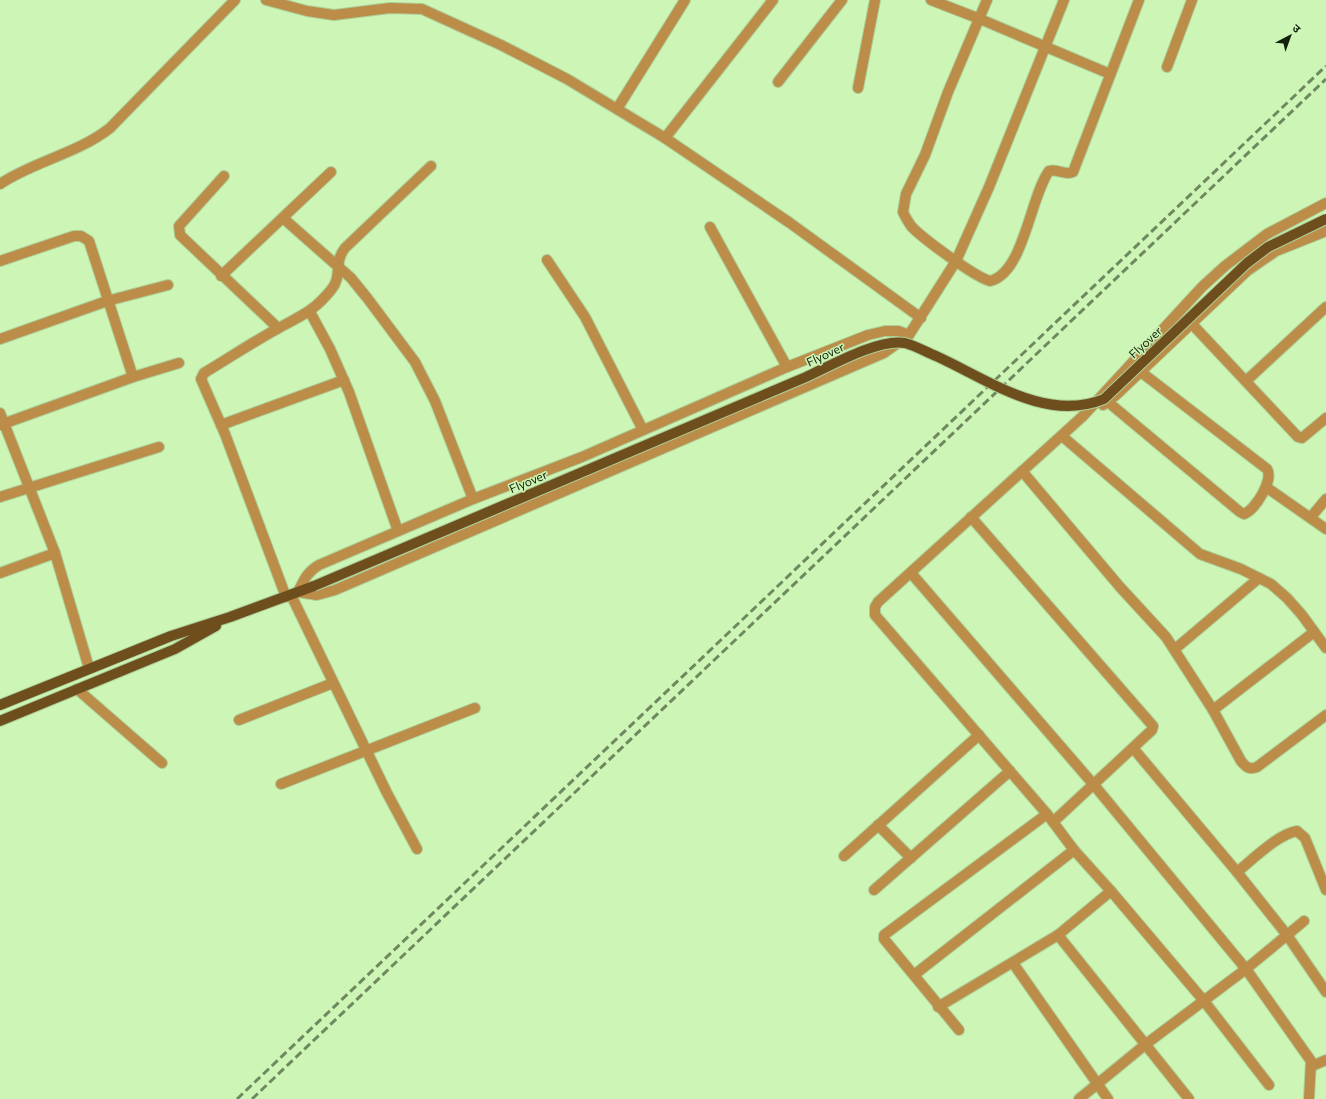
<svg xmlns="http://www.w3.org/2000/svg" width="1326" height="1099" font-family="Commissioner,'Noto Sans Devanagari',sans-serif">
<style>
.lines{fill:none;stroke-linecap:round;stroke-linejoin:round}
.minor-casing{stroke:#accf97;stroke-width:12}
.major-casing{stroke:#accf97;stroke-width:12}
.minor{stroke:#bc8d49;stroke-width:10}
.major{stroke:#6f4e1d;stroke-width:10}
.rail{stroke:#6f895f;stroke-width:3;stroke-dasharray:8 4;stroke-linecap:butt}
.major-bridge-casing{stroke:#accf97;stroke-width:12;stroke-linecap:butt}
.major-bridge{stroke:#6f4e1d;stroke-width:10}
.labels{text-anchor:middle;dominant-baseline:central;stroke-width:3;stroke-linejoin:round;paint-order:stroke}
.street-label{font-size:12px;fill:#13210a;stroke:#cdf5b6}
</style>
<rect width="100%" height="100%" fill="#cdf5b6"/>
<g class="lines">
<g class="minor-casing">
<g id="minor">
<path d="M266,0L307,11L334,15L390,8L422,9L501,45L567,79L665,138L790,223L921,318"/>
<path d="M931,0L980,19L1110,74"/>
<path d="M987,0L948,92L925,155L906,194L903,212C905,217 908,221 911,226C922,238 975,277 990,281C1024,273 1030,197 1049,171C1057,168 1065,176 1073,172L1139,0"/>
<path d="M1167,67L1192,0"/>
<path d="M778,82L842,0"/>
<path d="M858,88L875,0"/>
<path d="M617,109L685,0"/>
<path d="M665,138L773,0"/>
<path d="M224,176L179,226L180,235L278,328"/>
<path d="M0,184C34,161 77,154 110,128L235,0"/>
<path d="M283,218L351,278L368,299L415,362L435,401L473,499"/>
<path d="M710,227L787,367"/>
<path d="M547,260L585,317L643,430"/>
<path d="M0,261L74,236H81L89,241L133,377"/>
<path d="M221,276L331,172"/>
<path d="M310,312L330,349L349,392L398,531"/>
<path d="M1191,323L1298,437L1302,438L1326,418"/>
<path d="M909,335L898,331H885L868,335L787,367L582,457L473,499L319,565C307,572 304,580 298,592L317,595L335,590L884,353L909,335L956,261L989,187L1064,0"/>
<path d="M0,339L107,301L168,285"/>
<path d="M1246,381L1326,307"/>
<path d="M1108,402L1240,512L1244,514C1255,510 1274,480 1267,469L1141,372"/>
<path d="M1103,405L1116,395L1247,271L1276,251L1326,231"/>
<path d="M0,413L55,553L89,668"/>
<path d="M0,425L133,377L179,363"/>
<path d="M221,425L344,380"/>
<path d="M1062,436L1200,554L1241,569L1271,584L1287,598L1302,615L1326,648"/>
<path d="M1022,471L1120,587L1166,637L1213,710L1241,761C1246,767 1249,770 1257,767L1326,715"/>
<path d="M1266,487L1326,529"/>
<path d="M0,497L159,447"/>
<path d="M971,517L1153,726L1152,730L1053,822"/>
<path d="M1311,517L1326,499"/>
<path d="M0,573L55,553"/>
<path d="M911,573L1094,785L1246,969L1311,1061L1309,1099"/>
<path d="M291,595L387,793L417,849"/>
<path d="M286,597L225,434L201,379L204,373C229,358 253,342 277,329C302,315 313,312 331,290C343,276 333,263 345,248L431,166"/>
<path d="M1175,649L1259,578"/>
<path d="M77,689L162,763"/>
<path d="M1213,710L1314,632"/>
<path d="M239,720L333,683"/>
<path d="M1133,748L1237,872L1287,935L1326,992"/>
<path d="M281,784L475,708"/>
<path d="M878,825L911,858"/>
<path d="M844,856L979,735"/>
<path d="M1237,872C1252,860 1278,834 1297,831L1305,838L1326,890"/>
<path d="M874,890L1010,771"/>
<path d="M1058,935L1189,1099"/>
<path d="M1013,963L1108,1099"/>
<path d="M914,975L1074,850"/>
<path d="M938,1007L1058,935L1111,891"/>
<path d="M959,1030L884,939V935L1047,814"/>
<path d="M1312,1066L1326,1060"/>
<path d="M1269,1085L1204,1001L1111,891L1074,850L1047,814L875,615V607L878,602L1083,416L1202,287L1225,266L1267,234L1326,203"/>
<path d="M1079,1099L1146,1044L1246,969L1304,921"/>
</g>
</g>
<g class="major-casing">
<g id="major">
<path d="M0,705L171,636L230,617L314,586"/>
<path d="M0,721L175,649L216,626"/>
</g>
</g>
<use href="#minor" class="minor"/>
<use href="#major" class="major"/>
<g class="rail">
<path d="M237,1099L1326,66"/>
<path d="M252,1099L1326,79"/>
</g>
<g class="major-bridge-casing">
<path id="major-bridge" d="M314,586L806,377C830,366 879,338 905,343C916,346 926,352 936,356C987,379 1046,423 1104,399L1247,263L1268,247L1326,219"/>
</g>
<use href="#major-bridge" class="major-bridge"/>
</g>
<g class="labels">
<g class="street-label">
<text transform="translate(1145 342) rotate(-43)">Flyover</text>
<text transform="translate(825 354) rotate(-25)">Flyover</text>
<text transform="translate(528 481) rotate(-23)">Flyover</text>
</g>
</g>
<g transform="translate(1290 36) rotate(41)" stroke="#cdf5b6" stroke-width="3" paint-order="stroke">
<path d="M0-3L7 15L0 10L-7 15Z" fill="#13210a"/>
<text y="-6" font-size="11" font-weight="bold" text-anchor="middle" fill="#13210a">उ</text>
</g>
</svg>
